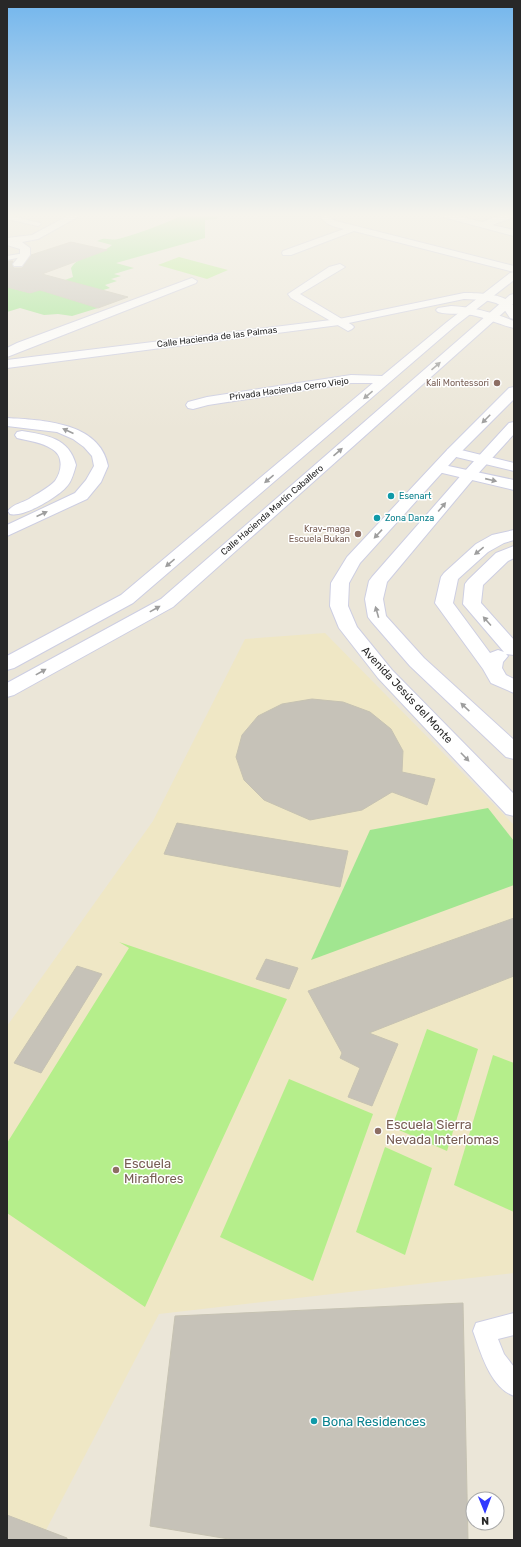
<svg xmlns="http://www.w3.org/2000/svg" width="521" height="1547" font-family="Rubik,sans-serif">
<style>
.education{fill:#efe7c5}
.green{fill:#a1e690}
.pitch{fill:#b5ee8b}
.building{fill:#c6c2b8;stroke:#c6c2b2}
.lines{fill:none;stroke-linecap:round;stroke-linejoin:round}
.lane-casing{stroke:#cdcee2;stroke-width:2}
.street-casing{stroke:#cdcee2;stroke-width:2}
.secondary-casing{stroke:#cdcee2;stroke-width:2}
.lane{fill:#fff;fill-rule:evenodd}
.street{fill:#fff;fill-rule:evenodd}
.secondary{fill:#fff;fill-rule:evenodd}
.oneway{fill:#9e9e9e}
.education-dot{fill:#8d6e63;stroke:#fff;stroke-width:1.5}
.culture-dot{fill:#0f9aa8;stroke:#fff;stroke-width:1.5}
.labels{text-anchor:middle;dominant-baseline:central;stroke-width:3;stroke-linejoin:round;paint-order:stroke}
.far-street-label{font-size:9px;fill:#282828;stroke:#fff}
.far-education-label{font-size:9px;fill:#785e54;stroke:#fff;text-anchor:end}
.far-culture-label{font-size:9px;fill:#0d838f;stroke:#fff;text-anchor:start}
.street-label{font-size:11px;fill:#282828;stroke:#fff}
.near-education-label{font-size:13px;fill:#785e54;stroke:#fff;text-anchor:start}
.near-culture-label{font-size:13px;fill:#0d838f;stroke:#fff;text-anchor:start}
</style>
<rect width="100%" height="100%" fill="#ebe6d8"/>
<path class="education" d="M325,633L514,825V1273L159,1314L46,1530L7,1515V1026L153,821L245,639Z"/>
<g class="green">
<path d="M188,213H220L217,219L205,220V238L116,263L134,268L114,274L121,276L111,279L117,281L105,285L110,288L77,298L98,308L72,316L58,314L44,315L20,308L7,312V287L30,293L73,277L71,268C79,254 100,256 112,245L97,241C106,236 110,241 118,239C142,233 165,223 188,213Z"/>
<path d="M226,213H309L310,217H265Z"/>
<path d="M488,808L514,841V885L311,960L370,830Z"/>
</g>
<g class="pitch">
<path d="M179,257L228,270L207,279L158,265Z"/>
<path d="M119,942L287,999L145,1307L7,1213V1143L129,948Z"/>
<path d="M427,1029L478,1049L447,1151L392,1127Z"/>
<path d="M493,1055L514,1063V1212L454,1185Z"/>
<path d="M289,1079L373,1114L313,1281L220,1237Z"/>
<path d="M385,1147L432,1168L405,1255L356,1232Z"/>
</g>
<g class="building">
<path d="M71,242L107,250L42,274L128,297L98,308L40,290L30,293L7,287V261H13L12,265L14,268H22L31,255Z"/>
<path d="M312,699L343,702L370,712L391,729L403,751L402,772L435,779L427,805L392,792L362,810L310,820L264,800L244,780L236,757L242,735L258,716L282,704Z"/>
<path d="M177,823L348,851L340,887L164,854Z"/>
<path d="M514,918V976L369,1033L398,1044L372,1106L348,1097L360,1068L340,1058L342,1053L308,991Z"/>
<path d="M266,959L298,968L289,989L256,979Z"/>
<path d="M77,966L102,974L41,1073L14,1063Z"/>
<path d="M463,1303L468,1540H235L150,1526L175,1316Z"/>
<path d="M7,1515L67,1538V1540H7Z"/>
</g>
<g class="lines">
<g class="lane-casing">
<g id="lane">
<path d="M7,215L40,223L41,224L38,226L7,219Z"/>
<path d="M25,253L28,255L27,256L7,260V256Z"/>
<path d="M514,1313V1335L498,1339L504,1354L514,1367V1396C490,1387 481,1353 473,1331L476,1323Z"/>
</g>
</g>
<g class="street-casing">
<g id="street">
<path d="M73,213H85L38,239L22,242L30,248V255L22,266H14L13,264L20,255V249L7,245V238L32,235Z"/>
<path d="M320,213H329L330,218L336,221L514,266V280L455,326L133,603L14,668L7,670V656L121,595L373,383H351L208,405L193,409L188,408L186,405L188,402L207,397L351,375L382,376L447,322L510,273L514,272L354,231L291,255H283L282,253L283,251L344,229C333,226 323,225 320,213Z"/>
<path d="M428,213H445L482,222L507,213H514V217L492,225L514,230V236Z"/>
<path d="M340,264L345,267L300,294L352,325L354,327L352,329L348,331L291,298L288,294L329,267Z"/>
<path d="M192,278L197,281L196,283L7,357V348L17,343Z"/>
<path d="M514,294V303L173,607L14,695L7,697V683L161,599L510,295Z"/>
<path d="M7,418C42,420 100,422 108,466L101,482L87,499L7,536V525L75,493L86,480L94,466L92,456L84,447L73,439L57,432L7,426Z"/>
<path d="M22,431C47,435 69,438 76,465C74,472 72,480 68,485C60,496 23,518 10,514L8,511C13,504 22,503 29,499C35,495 50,487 55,481C62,471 64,456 52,449C42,442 29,441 17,438L15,435L17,432Z"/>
<path d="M453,448L514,463V471L448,455L446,452L448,449Z"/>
<path d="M439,464L514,480V490L434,471L432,468L434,465Z"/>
<path d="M514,530V540L504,543L488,552L458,579L453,603L490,653L498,650L504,652L463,604L465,584L468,580L496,553L514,546V558L508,561L483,585L481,603L514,640V655L506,654L508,656L503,662L502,668L506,675L514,679V693L491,683L483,669L435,603L441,577L444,573L476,544L492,535Z"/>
</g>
</g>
<g class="secondary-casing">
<g id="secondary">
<path d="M464,293C476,293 508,293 514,307C515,310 514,316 514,319L510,318L502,306L496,303L485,300L464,299L339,325L7,368V360L339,319Z"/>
<path d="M451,306C473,307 494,313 514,321V328C500,325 487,318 472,315C461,313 449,315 438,312L436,310L438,308Z"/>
<path d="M514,387V399L458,455L360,563L349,583L348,606L357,627L392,670L514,794V816L506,814L378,678L339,628L330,606L331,583L347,557L448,449L509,388Z"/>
<path d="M514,422V434L474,478L387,582L383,599L386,616L424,658L514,740V759L506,757L410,666L371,621L368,617L365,599L369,581L372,577L464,472L509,423Z"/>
</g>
</g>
<use href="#lane" class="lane"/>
<use href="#street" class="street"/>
<use href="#secondary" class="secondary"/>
</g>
<defs><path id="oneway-solid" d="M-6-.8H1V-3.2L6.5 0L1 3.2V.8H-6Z"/></defs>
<g class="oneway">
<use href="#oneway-solid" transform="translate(436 366) rotate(-41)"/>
<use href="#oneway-solid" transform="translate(368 395) rotate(140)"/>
<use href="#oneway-solid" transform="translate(486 419) rotate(135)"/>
<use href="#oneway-solid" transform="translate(68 431) rotate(-156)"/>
<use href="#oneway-solid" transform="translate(338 452) rotate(-41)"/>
<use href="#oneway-solid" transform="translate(269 479) rotate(140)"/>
<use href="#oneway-solid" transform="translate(491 480) rotate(13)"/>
<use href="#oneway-solid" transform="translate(442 507) rotate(-50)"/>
<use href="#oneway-solid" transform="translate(42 514) rotate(-24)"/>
<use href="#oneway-solid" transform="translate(378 534) rotate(133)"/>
<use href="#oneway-solid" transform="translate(479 551) rotate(141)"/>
<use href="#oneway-solid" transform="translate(170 563) rotate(140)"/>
<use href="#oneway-solid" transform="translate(155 609) rotate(-29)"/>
<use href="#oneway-solid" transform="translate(377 612) rotate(-106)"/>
<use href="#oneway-solid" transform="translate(487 621) rotate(-132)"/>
<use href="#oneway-solid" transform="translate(41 672) rotate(-29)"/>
<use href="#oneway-solid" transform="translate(465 707) rotate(-137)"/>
<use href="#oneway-solid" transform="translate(465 757) rotate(46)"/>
</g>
<linearGradient id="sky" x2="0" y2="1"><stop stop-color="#73b6ed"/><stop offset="0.5" stop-color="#f6f4ed"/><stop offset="1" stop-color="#f6f4ed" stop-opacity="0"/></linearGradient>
<rect width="521" height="430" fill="url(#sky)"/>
<g class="education-dot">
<circle cx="497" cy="383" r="4"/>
<circle cx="358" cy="534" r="4"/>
<circle cx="378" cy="1131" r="4"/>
<circle cx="116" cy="1170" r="4"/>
</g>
<g class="culture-dot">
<circle cx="391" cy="496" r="4"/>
<circle cx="377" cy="518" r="4"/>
<circle cx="314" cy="1421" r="4"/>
</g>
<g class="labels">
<g class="far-street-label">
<text transform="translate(217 337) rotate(-7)">Calle Hacienda de las Palmas</text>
<text transform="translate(289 389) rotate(-8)">Privada Hacienda Cerro Viejo</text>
<text transform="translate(272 510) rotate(-41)">Calle Hacienda Martín Caballero</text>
</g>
<g class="far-education-label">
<text x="489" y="383">Kali Montessori</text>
<text x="350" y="529">Krav-maga<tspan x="350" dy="10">Escuela Bukan</tspan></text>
</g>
<g class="far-culture-label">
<text x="399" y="496">Esenart</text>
<text x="385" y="518">Zona Danza</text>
</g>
<g class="street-label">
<text transform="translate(407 695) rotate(47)">Avenida Jesús del Monte</text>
</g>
<g class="near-education-label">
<text x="386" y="1124">Escuela Sierra<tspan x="386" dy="15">Nevada Interlomas</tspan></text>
<text x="124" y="1163">Escuela<tspan x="124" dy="15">Miraflores</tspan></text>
</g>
<g class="near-culture-label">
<text x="322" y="1421">Bona Residences</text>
</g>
</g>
<rect width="521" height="1547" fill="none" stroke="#282828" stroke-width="16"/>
<g transform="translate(485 1511) rotate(179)"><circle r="19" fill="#ffffff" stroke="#a9a9a9"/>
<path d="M0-3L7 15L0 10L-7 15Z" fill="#3139ff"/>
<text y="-6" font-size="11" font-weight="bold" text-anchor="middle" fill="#282828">N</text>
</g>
</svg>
